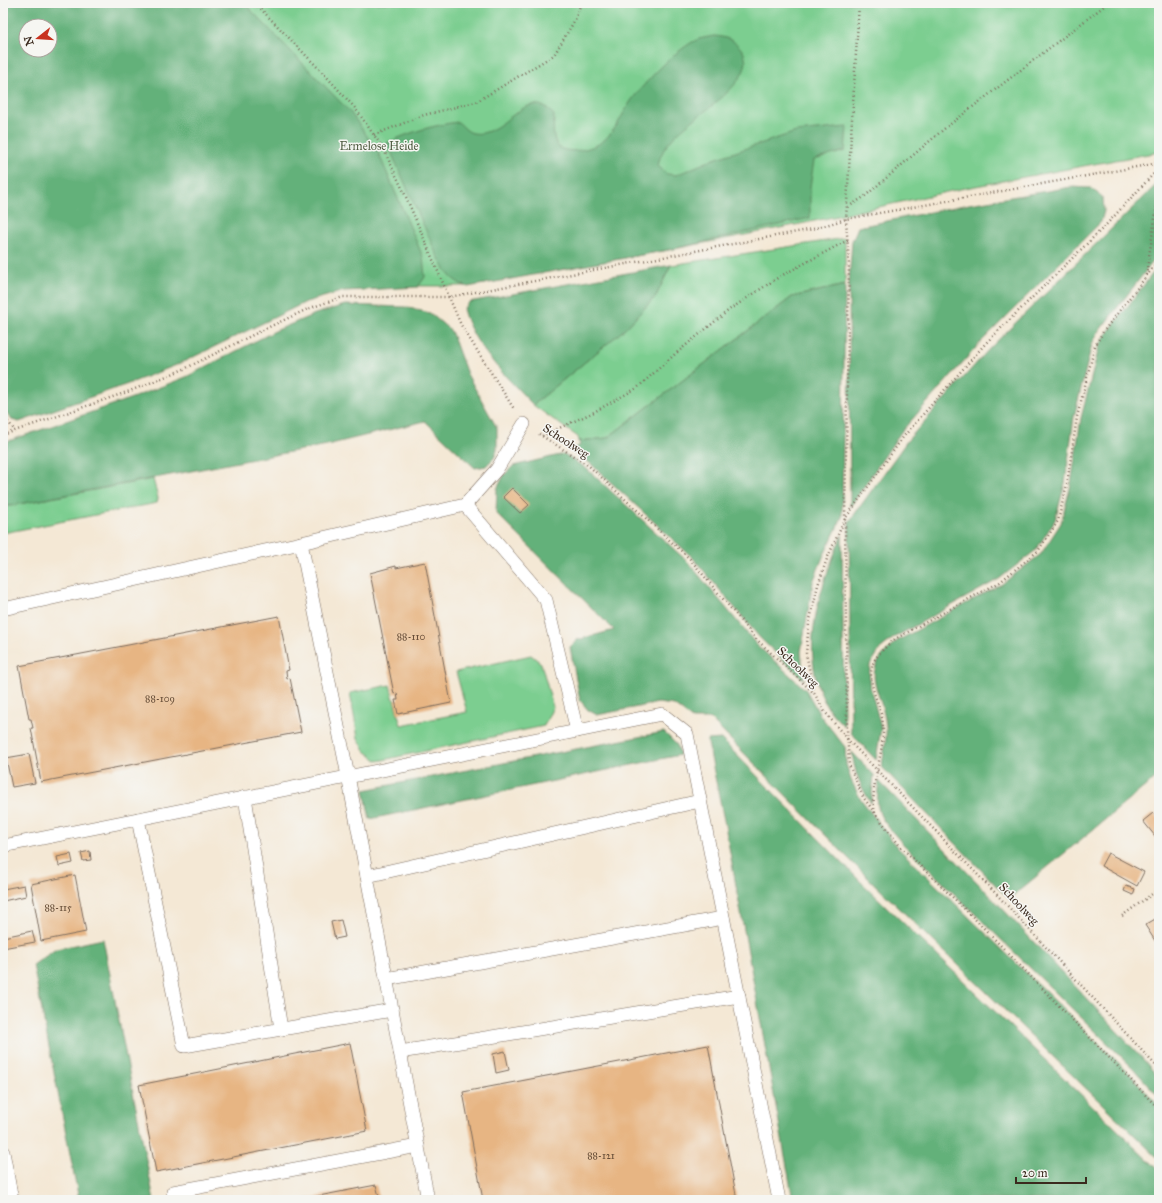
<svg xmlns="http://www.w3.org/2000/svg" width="1162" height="1203" font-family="'IM FELL Great Primer',serif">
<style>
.green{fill:#7bce90;stroke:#5b7c57}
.forest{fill:#64b17a;stroke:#506e4c;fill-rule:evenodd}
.building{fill:#e7b583}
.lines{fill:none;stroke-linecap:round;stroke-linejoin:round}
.service-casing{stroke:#7c6c5e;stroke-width:14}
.path{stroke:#7c6c5e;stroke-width:2.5;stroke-dasharray:1 3;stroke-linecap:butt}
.service{stroke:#fff;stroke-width:13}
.labels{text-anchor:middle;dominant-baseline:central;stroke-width:3;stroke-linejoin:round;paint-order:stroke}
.number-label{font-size:10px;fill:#664d37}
.park-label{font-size:12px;fill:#4e5b40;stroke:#f6f6f2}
.street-label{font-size:12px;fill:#3b2a1e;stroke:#f6f6f2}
</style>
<rect width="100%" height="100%" fill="#f6f6f2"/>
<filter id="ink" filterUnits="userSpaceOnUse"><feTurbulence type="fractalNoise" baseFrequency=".025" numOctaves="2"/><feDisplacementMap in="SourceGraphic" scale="8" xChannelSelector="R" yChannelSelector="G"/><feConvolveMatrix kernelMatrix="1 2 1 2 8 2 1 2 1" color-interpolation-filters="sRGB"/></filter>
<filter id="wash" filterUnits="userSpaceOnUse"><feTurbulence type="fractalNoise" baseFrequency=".012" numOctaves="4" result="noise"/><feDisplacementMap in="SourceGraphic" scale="16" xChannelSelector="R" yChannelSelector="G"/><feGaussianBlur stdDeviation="0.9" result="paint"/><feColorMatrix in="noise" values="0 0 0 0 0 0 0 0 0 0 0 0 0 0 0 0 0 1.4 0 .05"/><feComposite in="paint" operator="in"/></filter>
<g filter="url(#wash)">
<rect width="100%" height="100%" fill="#f4e8d5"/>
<g class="green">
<path d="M32,3H1159V152L965,188L810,222L669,250L469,286H417Z"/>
<path d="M845,238V285L792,297L607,438L579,441L578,437L533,405L625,329L656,296L671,265Z"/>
<path d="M153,479L158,498L157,503L3,533V507Z"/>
<path d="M531,655L541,663L553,707L544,726L378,761L365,751L358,738L350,693L390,685L401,725L467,712L456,672Z"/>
</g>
<g class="forest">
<path d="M3,3H244L351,113L378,152L423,257L425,277L418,287L344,291L306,302L179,364L128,384L19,422L12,420L3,408ZM26,26H50V50H26Z"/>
<path d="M714,36C726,37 735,40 742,50C762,79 694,116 678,133C668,143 660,152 658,166L667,174L676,175L714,159L796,132L847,127L845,151L814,160L810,187V218L668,250L468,287C449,280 446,271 436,253L387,143C410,132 434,125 458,122C463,126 467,132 473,133C504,139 526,82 554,115C554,124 552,134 556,143C562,157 594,149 603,141C616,131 622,114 631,101C643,84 679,46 699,39C703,38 709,37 714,36Z"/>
<path d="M1159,182V254L1100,330L1092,344L1074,417L1065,483L1055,520L1036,550L999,579L895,637L881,648L870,665L869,682L881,728L876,760L851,733L849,522L907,441L990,348Z"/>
<path d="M1071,187L1091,188L1103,198L1104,211L1101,222L981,342L901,432L850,507L849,282L852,241L858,227L969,204Z"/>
<path d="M671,265L656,296L625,329L533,405C507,377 473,347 463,309L469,302Z"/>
<path d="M1159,265V775L1009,899L882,767C883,754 887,739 886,727C882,685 856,676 897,641L1002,584L1041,554L1061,523L1071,484L1081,418L1099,347L1105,336Z"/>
<path d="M845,285L842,517L823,557L813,582L801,652L804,680L760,638L693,558L591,464L571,451L580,445L579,441L607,438L792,297Z"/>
<path d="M345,305L405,307L430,313L451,331L467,374L497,428V450L494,458L486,466L475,468L425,421L327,445L3,507V443L132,398L186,377L275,331L315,314Z"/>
<path d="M564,454L587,469L688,562L756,644L806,690L820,715L845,747L846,764L851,780L860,798L897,847L1128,1072L1159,1106V1159L866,876L710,719H692L674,705L658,703L597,715L588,710L580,700L570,647L577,640L614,630L496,513L497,489L504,475L513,466Z"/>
<path d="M842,535L844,726C838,720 832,714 828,708C796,653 820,588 842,535Z"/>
<path d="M664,732L677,745L680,755L370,819L364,790Z"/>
<path d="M721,739L859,880L1159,1170V1200H793L725,825L708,743V740Z"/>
<path d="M852,752L874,775L871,803C861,788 854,771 852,752Z"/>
<path d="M879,781L1001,907L1143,1059L1159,1078V1097L1133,1068L902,843C881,818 874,816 879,781Z"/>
<path d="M103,939L154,1200H79L33,965L56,949Z"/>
</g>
<g id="blocks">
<g class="building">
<path d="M512,488L529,505L520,513L503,497Z"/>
<path d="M425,562L451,703L398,714L395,700H398L397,693L394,694L370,573L396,566V568Z"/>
<path d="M279,616L289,670L286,671L287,679L290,678L301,732L41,782L31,728H33L31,719H29L19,666Z"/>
<path d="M29,754L35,783L12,787L6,758Z"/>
<path d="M1153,813L1159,820V841L1143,821Z"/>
<path d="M90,851L91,860L83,861L81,853Z"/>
<path d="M1108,853L1144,872L1137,886L1101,866Z"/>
<path d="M71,854L73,863L59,866L57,857Z"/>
<path d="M75,875L86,932L41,941L31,884Z"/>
<path d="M24,885L26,896L3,901V889Z"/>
<path d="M1126,886L1135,889L1133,895L1124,891Z"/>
<path d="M1157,918L1159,921V947L1145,925Z"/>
<path d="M341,920L345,937L335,939L331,922Z"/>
<path d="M32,931L35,942L3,948V937Z"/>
<path d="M350,1043L367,1131L156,1172L139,1085Z"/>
<path d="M708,1045L737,1200H483L463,1092Z"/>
<path d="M505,1051L509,1070L496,1073L493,1054Z"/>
<path d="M376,1185L380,1200H303V1199Z"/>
</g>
</g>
</g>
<g filter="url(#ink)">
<use href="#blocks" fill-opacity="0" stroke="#7c6c5e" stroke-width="1"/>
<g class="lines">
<g class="service-casing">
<g id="service">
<path d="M465,505L497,469L524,424"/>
<path d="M301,543L465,505L546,600L577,731"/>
<path d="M3,609L301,543L348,776L428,1200"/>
<path d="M245,797L281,1029"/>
<path d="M138,819L184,1046L392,1010"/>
<path d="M3,846L662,714L687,734L779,1200"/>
<path d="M367,876L700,801"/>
<path d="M386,979L723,918"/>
<path d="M400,1052L739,996"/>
<path d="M3,1152L12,1200"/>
<path d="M173,1192L418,1146"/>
</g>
</g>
<g class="path">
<path d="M255,3L326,76L355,108L383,148L403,190L461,325L514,409"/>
<path d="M859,3L846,219L849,263L845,519L847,729L849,765L863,797L900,846L975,919L1159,1109"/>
<path d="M374,135L424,115L476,102L554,55L575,20L581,3"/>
<path d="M848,207L864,197L944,129L1108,3"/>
<path d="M1146,275L1159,193"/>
<path d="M3,415L15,431"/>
<path d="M539,434L589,466L690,559L757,640L814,693L825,712L848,740L1002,900L1159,1069"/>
<path d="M3,435L130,391L184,369L271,326L310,308L343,297H449L813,229L846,219L1159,163"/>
<path d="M542,436L594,412L637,388L674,355L729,310L779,277L848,240"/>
<path d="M814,693L806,653L809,624L818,585L827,559L845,519L904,436L985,344L1105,226L1159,168"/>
<path d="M875,813C869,785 884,756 883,727C883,707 867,688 872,667C874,656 887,646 895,639L1000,582L1038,551L1058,521L1067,484L1077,417L1095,346L1103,332L1159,260"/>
<path d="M1122,916L1159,889"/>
</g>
<use href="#service" class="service"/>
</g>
</g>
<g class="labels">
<g class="number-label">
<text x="411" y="637">88-110</text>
<text x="160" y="699">88-109</text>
<text x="58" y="908">88-115</text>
<text x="601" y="1156">88-121</text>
</g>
<g class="park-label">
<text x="379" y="146">Ermelose Heide</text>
</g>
<g class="street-label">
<text transform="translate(566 441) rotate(33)">Schoolweg</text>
<text transform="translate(798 667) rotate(44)">Schoolweg</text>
<text transform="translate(1019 904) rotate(47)">Schoolweg</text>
</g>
</g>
<rect width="1162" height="1203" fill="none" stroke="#f6f6f2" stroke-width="16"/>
<g transform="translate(38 38) rotate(253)"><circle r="19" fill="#f6f6f2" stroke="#aba49d"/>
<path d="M0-3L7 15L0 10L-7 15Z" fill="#c8321e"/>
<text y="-6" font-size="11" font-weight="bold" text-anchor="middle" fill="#3b2a1e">N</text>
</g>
<path d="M1016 1177v6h70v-6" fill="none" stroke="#3b2a1e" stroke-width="2"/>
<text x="1022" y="1177" font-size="12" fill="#3b2a1e" stroke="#f6f6f2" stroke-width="3" paint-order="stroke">20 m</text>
</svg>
